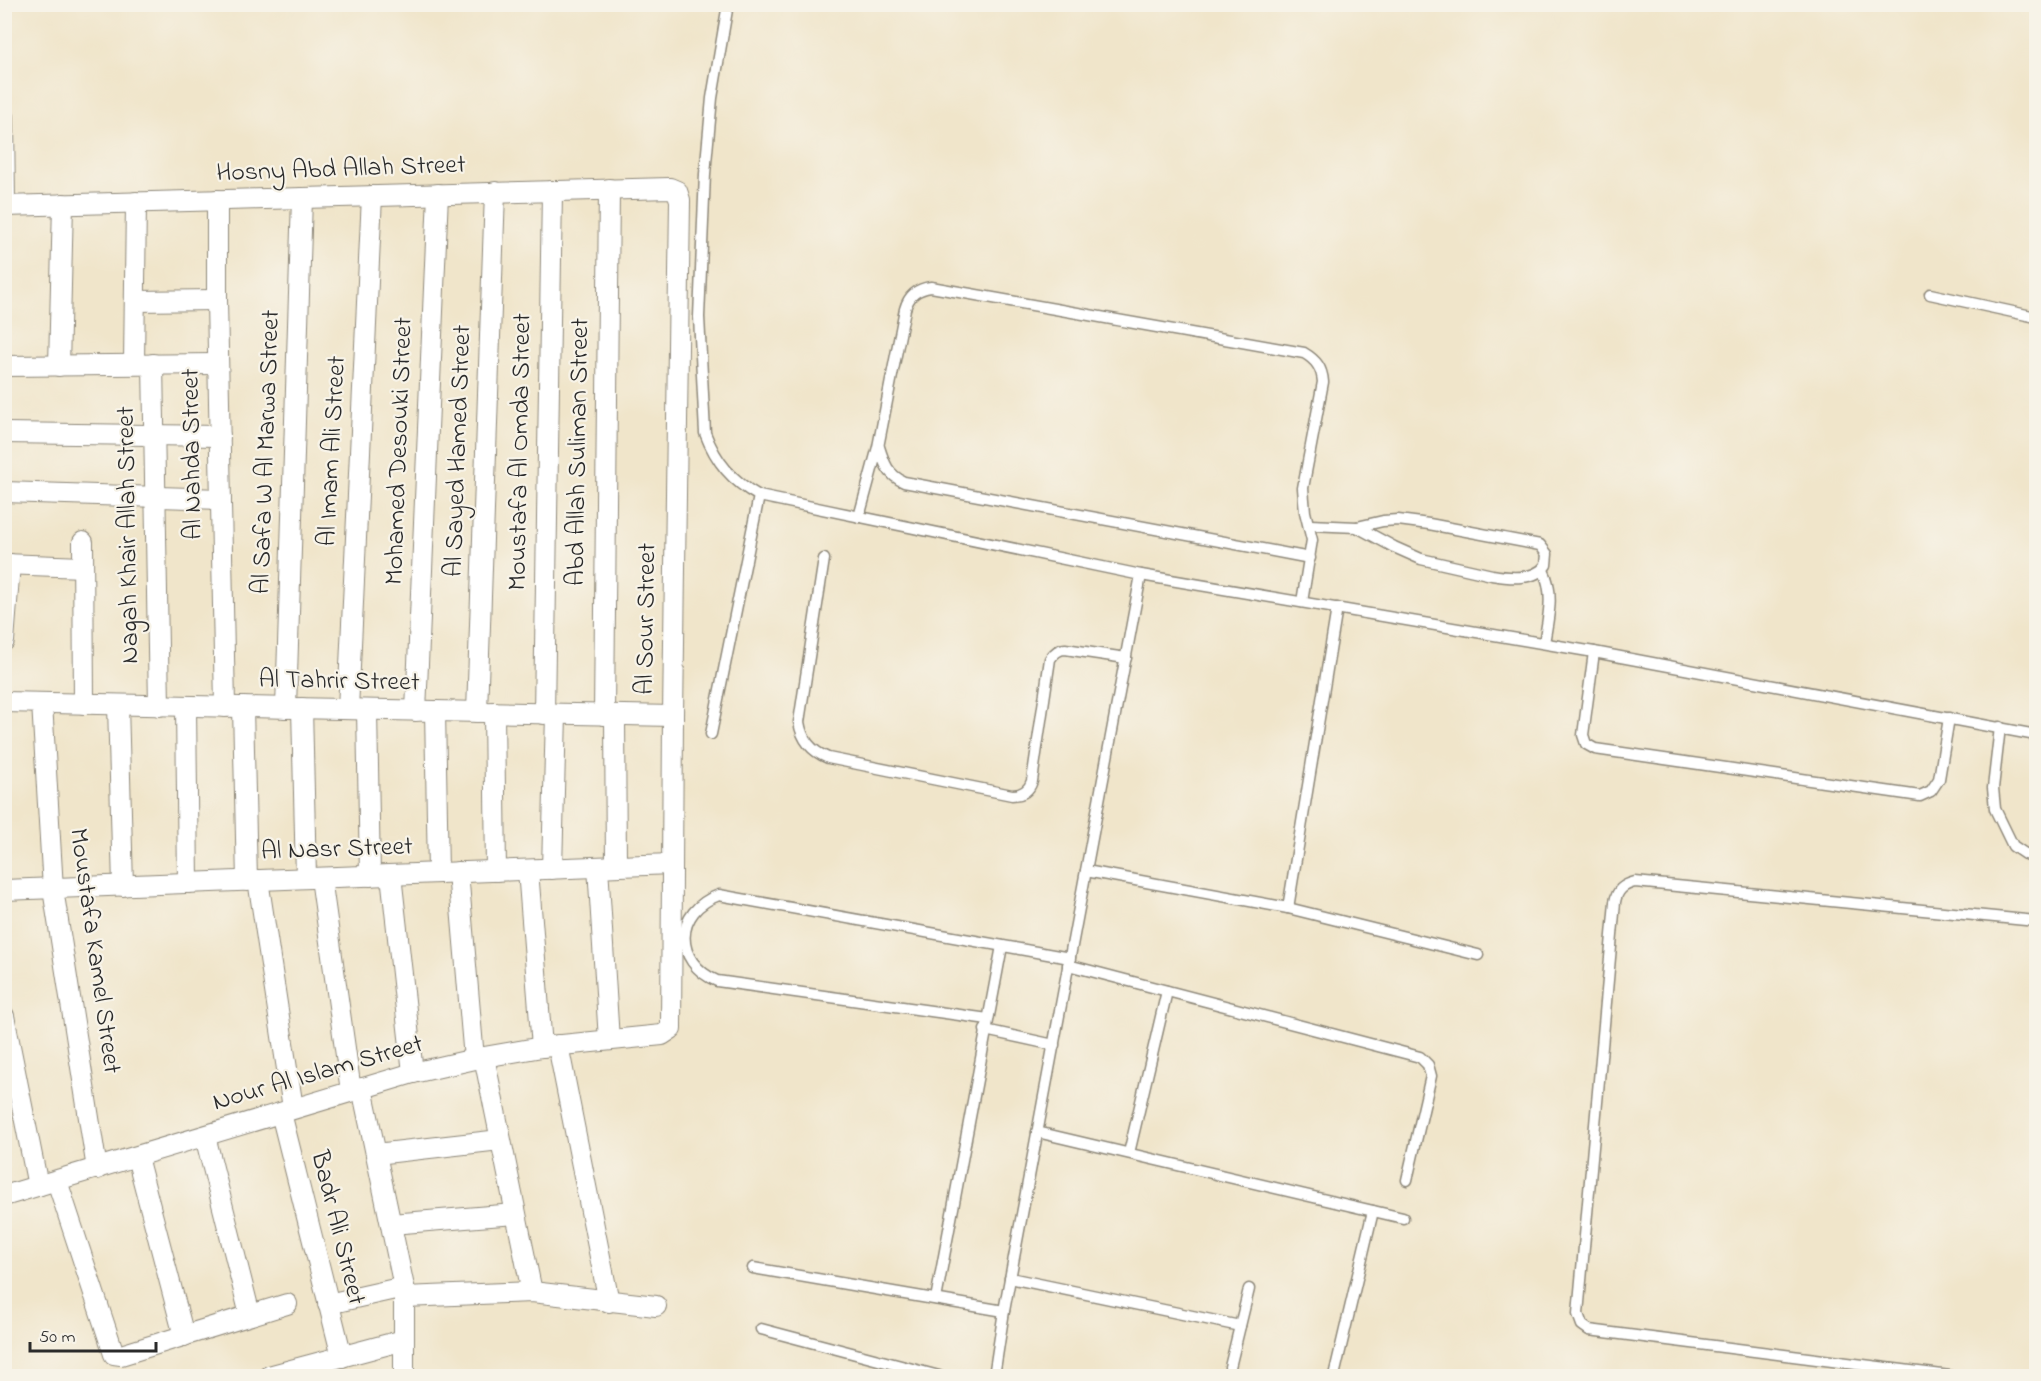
<svg xmlns="http://www.w3.org/2000/svg" width="2041" height="1381" font-family="'Indie Flower',sans-serif">
<style>
.lines{fill:none;stroke-linecap:round;stroke-linejoin:round}
.service-casing{stroke:#8e887a;stroke-width:13}
.minor-casing{stroke:#8e887a;stroke-width:22}
.service{stroke:#fff;stroke-width:10}
.minor{stroke:#fff;stroke-width:20}
.labels{text-anchor:middle;dominant-baseline:central;stroke-width:4.5;stroke-linejoin:round;paint-order:stroke}
.street-label{font-size:26px;fill:#2b2b2b;stroke:#f7f3e8}
</style>
<rect width="100%" height="100%" fill="#f7f3e8"/>
<filter id="ink" filterUnits="userSpaceOnUse"><feTurbulence type="fractalNoise" baseFrequency=".0167" numOctaves="2"/><feDisplacementMap in="SourceGraphic" scale="12" xChannelSelector="R" yChannelSelector="G"/><feConvolveMatrix kernelMatrix="1 2 1 2 8 2 1 2 1" color-interpolation-filters="sRGB"/></filter>
<filter id="wash" filterUnits="userSpaceOnUse"><feTurbulence type="fractalNoise" baseFrequency=".008" numOctaves="4" result="noise"/><feDisplacementMap in="SourceGraphic" scale="24" xChannelSelector="R" yChannelSelector="G"/><feGaussianBlur stdDeviation="1.35" result="paint"/><feColorMatrix in="noise" values="0 0 0 0 0 0 0 0 0 0 0 0 0 0 0 0 0 1.4 0 .05"/><feComposite in="paint" operator="in"/></filter>
<g filter="url(#wash)">
<rect width="100%" height="100%" fill="#f0e5ca"/>
</g>
<g filter="url(#ink)">
<g class="lines">
<g class="service-casing">
<g id="service">
<path d="M728,4L712,98L705,174L699,317L705,433C716,462 732,481 759,496L1141,575L1594,652L2036,735"/>
<path d="M1930,294L2036,317"/>
<path d="M879,447C884,463 888,475 904,482L1310,558"/>
<path d="M859,517L878,447L905,309C909,295 917,289 931,287L1304,353C1316,360 1322,368 1323,382L1303,488L1305,512L1312,540L1302,602"/>
<path d="M1398,520L1429,524L1540,545L1547,554L1546,565C1535,581 1509,578 1492,575L1421,559L1394,547L1357,527L1383,521Z"/>
<path d="M1310,525L1357,527"/>
<path d="M824,559L799,722C802,740 811,751 828,758L1012,795C1022,795 1029,791 1032,781L1050,659C1054,653 1058,649 1065,649L1126,658"/>
<path d="M1543,570C1555,593 1548,618 1544,643"/>
<path d="M1594,652L1583,735L1586,744L1595,749L1920,796L1931,791L1939,779L1949,718"/>
<path d="M2000,727L1993,788L1995,809L2013,846L2025,854L2036,857"/>
<path d="M711,734L759,496"/>
<path d="M1086,871L1288,908L1478,955"/>
<path d="M1288,908L1337,608"/>
<path d="M1068,965L1420,1057L1428,1065L1431,1076L1407,1180"/>
<path d="M988,1019L717,981C673,962 674,911 719,895L1070,958"/>
<path d="M985,1030L1054,1045"/>
<path d="M1037,1132L1403,1218"/>
<path d="M1129,1153L1167,991"/>
<path d="M753,1268L1004,1311"/>
<path d="M1010,1278L1240,1326"/>
<path d="M936,1299L1002,946"/>
<path d="M761,1329L939,1376"/>
<path d="M994,1376L1004,1311L1141,575"/>
<path d="M1232,1376L1230,1367L1249,1289"/>
<path d="M1334,1376L1373,1211"/>
<path d="M1950,1376L1589,1330L1582,1325L1578,1314L1615,902C1617,890 1623,885 1635,882L2036,921"/>
</g>
</g>
<g class="minor-casing">
<g id="minor">
<path d="M4,117L5,206"/>
<path d="M217,200V300L225,707"/>
<path d="M4,206L670,188L677,191L680,200L673,716L671,1029L662,1035L542,1047L484,1057L413,1073L4,1196"/>
<path d="M135,301L217,300"/>
<path d="M134,364L136,202"/>
<path d="M153,364L159,706"/>
<path d="M4,366L217,364"/>
<path d="M59,366L63,204"/>
<path d="M4,433L220,436"/>
<path d="M4,492L221,499"/>
<path d="M83,542L84,704"/>
<path d="M4,564L83,567"/>
<path d="M4,641L10,564"/>
<path d="M4,702L673,716"/>
<path d="M42,703L53,889L97,1169"/>
<path d="M118,705L123,886"/>
<path d="M186,706L188,883"/>
<path d="M243,707L247,881"/>
<path d="M286,708L302,198"/>
<path d="M302,708L306,878"/>
<path d="M348,709L372,196"/>
<path d="M367,710L370,876"/>
<path d="M416,711L438,194"/>
<path d="M435,711L438,873"/>
<path d="M477,712L495,192"/>
<path d="M494,712L496,871"/>
<path d="M544,714L552,191"/>
<path d="M604,715L609,189"/>
<path d="M615,715L616,866"/>
<path d="M598,867L609,1040"/>
<path d="M552,869L556,714"/>
<path d="M528,870L542,1047"/>
<path d="M458,872L474,1059"/>
<path d="M391,875L413,1073"/>
<path d="M321,878L351,1091"/>
<path d="M258,880L293,1108"/>
<path d="M4,890L671,864"/>
<path d="M4,1016L38,1186"/>
<path d="M558,1045L609,1302"/>
<path d="M484,1057L532,1292"/>
<path d="M362,1088L404,1287V1376"/>
<path d="M281,1113L342,1357"/>
<path d="M205,1136L250,1315"/>
<path d="M376,1154L500,1140"/>
<path d="M137,1157L184,1336"/>
<path d="M57,1181L114,1354L121,1355L287,1304"/>
<path d="M391,1224L515,1214"/>
<path d="M404,1297L532,1292L656,1306"/>
<path d="M328,1304L404,1287"/>
<path d="M269,1376L404,1340"/>
</g>
</g>
<use href="#service" class="service"/>
<use href="#minor" class="minor"/>
</g>
</g>
<g class="labels">
<g class="street-label">
<text transform="translate(341 170) rotate(-2)">Hosny Abd Allah Street</text>
<text transform="translate(333 451) rotate(-87)">Al Imam Ali Street</text>
<text transform="translate(400 451) rotate(-88)">Mohamed Desouki Street</text>
<text transform="translate(459 451) rotate(-88)">Al Sayed Hamed Street</text>
<text transform="translate(267 452) rotate(-88)">Al Safa W Al Marwa Street</text>
<text transform="translate(521 452) rotate(-89)">Moustafa Al Omda Street</text>
<text transform="translate(579 452) rotate(-89)">Abd Allah Suliman Street</text>
<text transform="translate(193 454) rotate(-91)">Al Nahda Street</text>
<text transform="translate(129 535) rotate(-91)">Nagah Khair Allah Street</text>
<text transform="translate(647 619) rotate(-89)">Al Sour Street</text>
<text transform="translate(339 682) rotate(1)">Al Tahrir Street</text>
<text transform="translate(337 850) rotate(-2)">Al Nasr Street</text>
<text transform="translate(94 951) rotate(82)">Moustafa Kamel Street</text>
<text transform="translate(318 1074) rotate(-16)">Nour Al Islam Street</text>
<text transform="translate(337 1228) rotate(76)">Badr Ali Street</text>
</g>
</g>
<rect width="2041" height="1381" fill="none" stroke="#f7f3e8" stroke-width="24"/>
<path d="M30 1342v9h126v-9" fill="none" stroke="#2b2b2b" stroke-width="3"/>
<text x="39" y="1342" font-size="18" fill="#2b2b2b" stroke="#f7f3e8" stroke-width="4.5" paint-order="stroke">50 m</text>
</svg>
